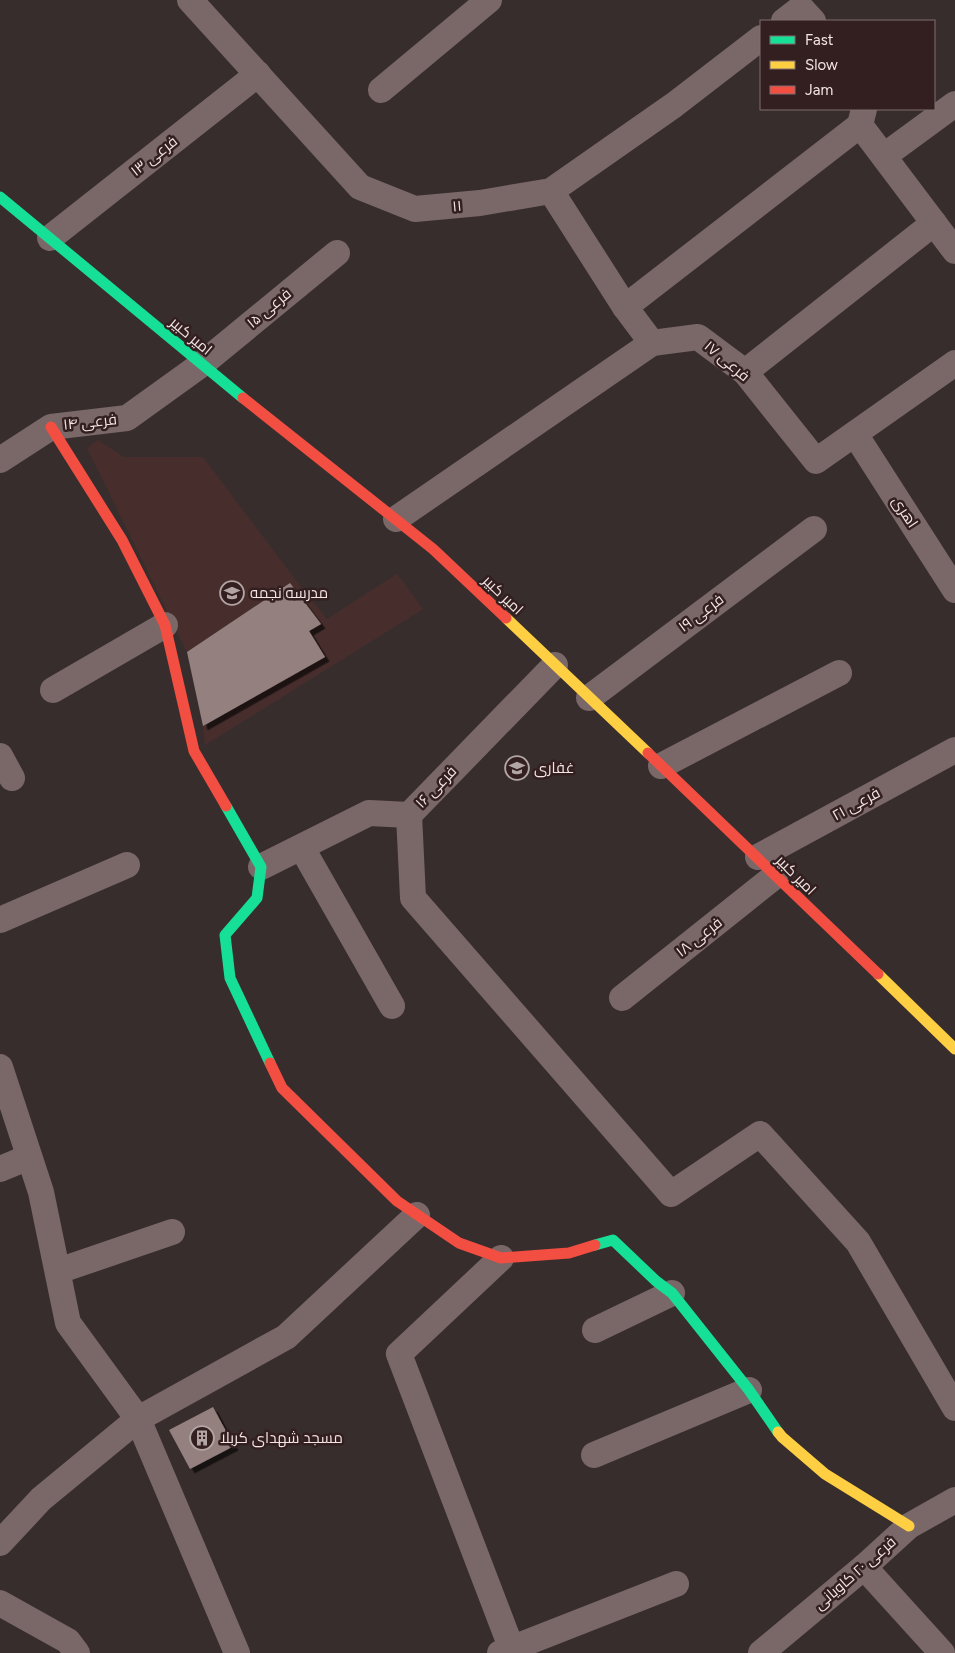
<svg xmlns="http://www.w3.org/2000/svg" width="955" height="1653" font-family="Figtree,Cairo,sans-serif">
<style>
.built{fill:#472e2d}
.building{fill:#93807f;filter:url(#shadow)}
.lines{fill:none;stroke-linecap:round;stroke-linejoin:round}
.street{stroke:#7a6868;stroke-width:26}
.fast{stroke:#16e098;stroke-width:11}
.slow{stroke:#ffcf43;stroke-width:11}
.jam{stroke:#f24e42;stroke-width:11}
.labels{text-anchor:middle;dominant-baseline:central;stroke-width:5;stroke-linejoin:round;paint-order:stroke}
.street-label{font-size:15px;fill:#f3e5e4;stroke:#331f1f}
.poi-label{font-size:15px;fill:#f3e5e4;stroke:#331f1f;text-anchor:start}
</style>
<defs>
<filter id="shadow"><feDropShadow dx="4.5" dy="4.5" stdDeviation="0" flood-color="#0009"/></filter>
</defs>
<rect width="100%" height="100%" fill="#382d2d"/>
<path class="built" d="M98,440L124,457H203L294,578L327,619L397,574L423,609L205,745L203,726L187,652L87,448Z"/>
<g class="building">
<path d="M290,583L321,624L309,631L325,657L203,726L187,652Z"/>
<path d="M213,1407L234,1446L190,1469L169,1430Z"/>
</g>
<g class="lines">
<g class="street">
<path d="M190,0L360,187L415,209L480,203L551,191L674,105L761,38"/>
<path d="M784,21L801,8L813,21"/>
<path d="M381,90L489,0"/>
<path d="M860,125L955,251"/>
<path d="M884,156L955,104"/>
<path d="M551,191L625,307L652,343"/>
<path d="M50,238L258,74"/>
<path d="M625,307L860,125L864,109"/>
<path d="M745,372L934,223"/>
<path d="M855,434L955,590"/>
<path d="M0,460L51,427L127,418L202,364L337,253"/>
<path d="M396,519L652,343L698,337L745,372L816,461L955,363"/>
<path d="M53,690L165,625"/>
<path d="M589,698L814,529"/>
<path d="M0,756L12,778"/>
<path d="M661,766L839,673"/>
<path d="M409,815L413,898L671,1194L760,1134L858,1242L955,1408"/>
<path d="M302,848L392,1006"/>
<path d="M758,857L955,750"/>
<path d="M261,867L369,813L409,815L555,665"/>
<path d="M0,920L127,865"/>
<path d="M622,998L775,876"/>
<path d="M0,1067L41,1192L68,1323L138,1419L237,1653"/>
<path d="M0,1169L29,1157"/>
<path d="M501,1258L399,1354L511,1647"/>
<path d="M58,1271L172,1232"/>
<path d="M595,1330L672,1293"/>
<path d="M594,1455L749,1390"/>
<path d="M0,1543L41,1499L138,1419L286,1337L417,1215"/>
<path d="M864,1567L942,1653"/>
<path d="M0,1603L68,1641L77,1653"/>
<path d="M500,1653L676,1584"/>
<path d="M761,1653L864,1567L909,1526L955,1500"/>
</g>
<g class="fast">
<path d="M0,197L243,398"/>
<path d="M226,806L261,867L257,898L225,935L230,978L270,1063"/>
<path d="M595,1245L613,1240L656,1281L672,1293L749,1390L778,1432"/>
</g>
<g class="slow">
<path d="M506,618L648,753"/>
<path d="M878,974L955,1049"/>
<path d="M778,1432L782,1437L825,1474L909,1526"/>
</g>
<g class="jam">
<path d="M243,398L433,549L506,618"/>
<path d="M51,427L122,540L165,625L194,751L226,806"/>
<path d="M648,753L878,974"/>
<path d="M270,1063L282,1088L397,1201L459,1243L501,1258L569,1253L595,1245"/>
</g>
</g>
<defs>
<g id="school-ring" transform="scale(1.25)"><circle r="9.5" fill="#331f1f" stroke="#b2a5a4" stroke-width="1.5"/><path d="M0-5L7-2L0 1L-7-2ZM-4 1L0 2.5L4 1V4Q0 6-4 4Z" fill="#b2a5a4"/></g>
<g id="building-ring" transform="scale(1.25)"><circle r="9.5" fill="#331f1f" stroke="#b2a5a4" stroke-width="1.5"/><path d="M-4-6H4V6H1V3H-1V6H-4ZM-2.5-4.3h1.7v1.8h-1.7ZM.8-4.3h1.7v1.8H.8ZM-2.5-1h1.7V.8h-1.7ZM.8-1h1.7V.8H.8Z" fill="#b2a5a4"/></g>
</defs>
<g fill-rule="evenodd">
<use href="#school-ring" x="232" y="593"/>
<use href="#school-ring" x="517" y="768"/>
<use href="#building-ring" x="202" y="1438"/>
</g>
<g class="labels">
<g class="street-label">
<text transform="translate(154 156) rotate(-38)">فرعی ۱۳</text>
<text transform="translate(457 206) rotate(-5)">۱۱</text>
<text transform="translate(269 308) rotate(-40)">فرعی ۱۵</text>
<text transform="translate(191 336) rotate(40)">امیر کبیر</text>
<text transform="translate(727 361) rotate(40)">فرعی ۱۷</text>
<text transform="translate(90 422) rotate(-6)">فرعی ۱۴</text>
<text transform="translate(905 512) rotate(57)">اهری</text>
<text transform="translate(503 595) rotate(44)">امیر کبیر</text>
<text transform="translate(701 613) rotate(-37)">فرعی ۱۹</text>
<text transform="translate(436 787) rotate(-46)">فرعی ۱۶</text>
<text transform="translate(856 804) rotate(-29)">فرعی ۲۱</text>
<text transform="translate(796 875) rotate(45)">امیر کبیر</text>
<text transform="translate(699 937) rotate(-38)">فرعی ۱۸</text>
<text transform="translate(855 1573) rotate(-41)">فرعی ۲۰ کاویانی</text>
</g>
<g class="poi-label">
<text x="250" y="593">مدرسه نجمه</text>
<text x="534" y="768">غفاری</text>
<text x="220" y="1438">مسجد شهدای کربلا</text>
</g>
</g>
<rect x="760" y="20" width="175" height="90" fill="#331f1f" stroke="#806e6e"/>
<rect x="770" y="36" width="25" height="8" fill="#16e098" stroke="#806e6e"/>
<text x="805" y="45" font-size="15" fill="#f3e5e4">Fast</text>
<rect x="770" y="61" width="25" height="8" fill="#ffcf43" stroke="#806e6e"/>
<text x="805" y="70" font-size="15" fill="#f3e5e4">Slow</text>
<rect x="770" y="86" width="25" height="8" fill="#f24e42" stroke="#806e6e"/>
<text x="805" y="95" font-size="15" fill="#f3e5e4">Jam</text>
</svg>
